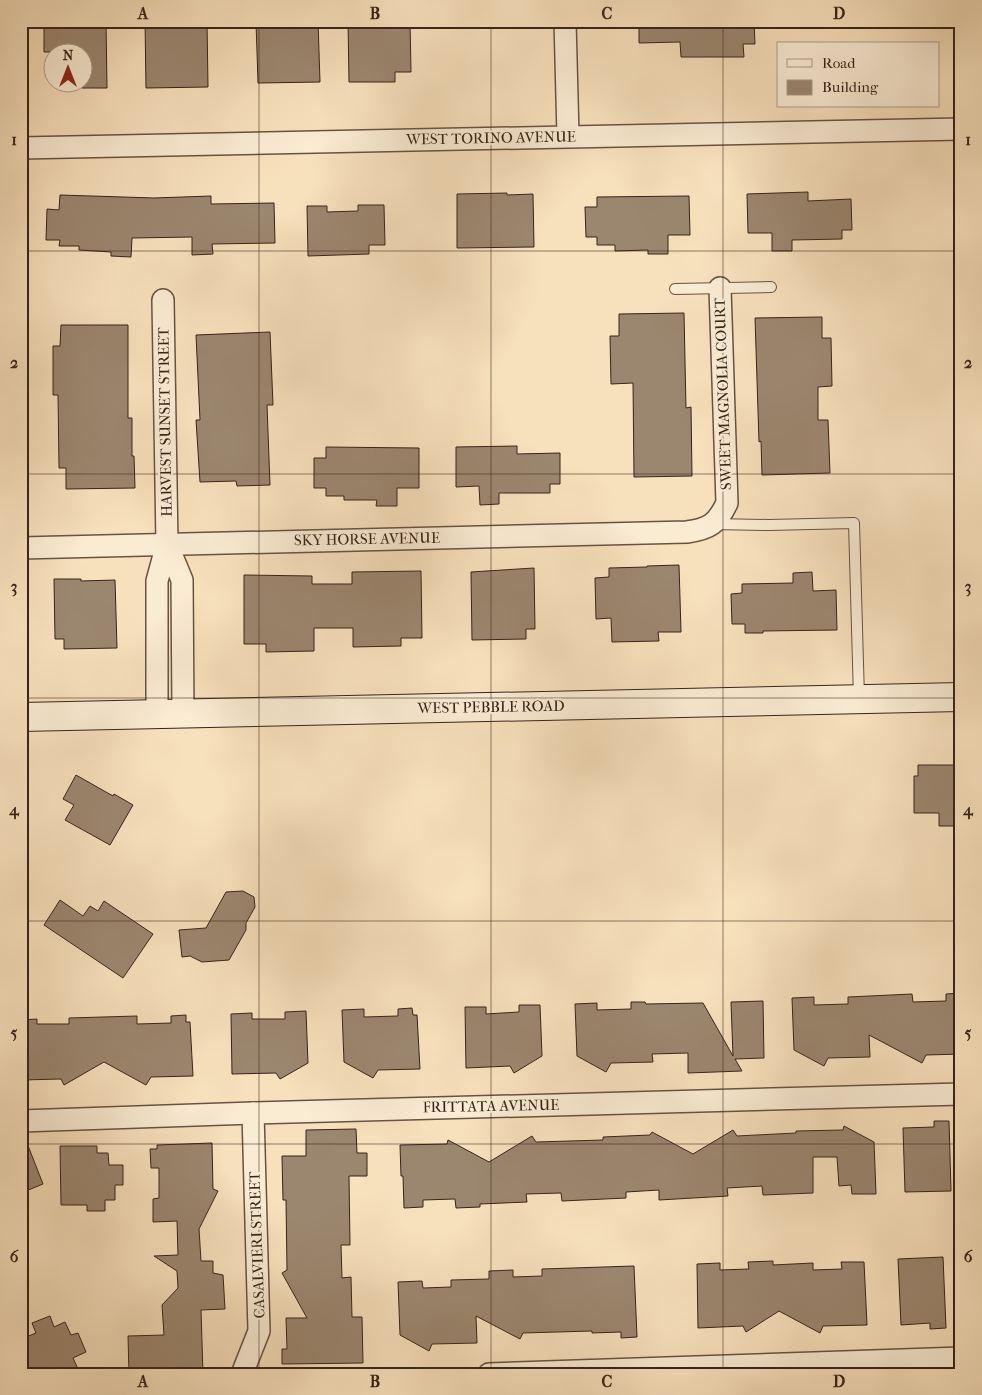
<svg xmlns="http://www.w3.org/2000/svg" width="982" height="1395" font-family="'IM FELL French Canon',serif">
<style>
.building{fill:#9b866f;stroke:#37241b}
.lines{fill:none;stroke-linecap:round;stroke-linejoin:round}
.lane-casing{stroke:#675343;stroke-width:12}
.street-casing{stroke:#675343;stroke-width:24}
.secondary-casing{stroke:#37241b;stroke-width:30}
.lane{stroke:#faebd3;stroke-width:10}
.street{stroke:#faebd3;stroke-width:21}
.secondary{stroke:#faebd3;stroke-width:28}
.grid{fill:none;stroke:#37241b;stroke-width:1;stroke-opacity:0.55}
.labels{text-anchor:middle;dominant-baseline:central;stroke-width:4;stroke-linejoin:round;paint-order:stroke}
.street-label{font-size:15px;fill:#37241b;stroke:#faebd3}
.neatline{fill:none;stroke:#37241b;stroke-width:2}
.grid-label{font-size:16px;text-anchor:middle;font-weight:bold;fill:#37241b}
</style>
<rect width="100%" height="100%" fill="#f7e0bc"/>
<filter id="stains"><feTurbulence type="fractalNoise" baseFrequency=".004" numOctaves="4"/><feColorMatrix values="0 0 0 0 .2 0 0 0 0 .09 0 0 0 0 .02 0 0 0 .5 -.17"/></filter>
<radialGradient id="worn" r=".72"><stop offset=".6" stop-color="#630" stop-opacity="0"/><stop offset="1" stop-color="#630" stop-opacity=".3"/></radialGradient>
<g class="building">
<path d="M44,21H106L107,88H82V52H44Z"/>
<path d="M145,21H207L208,87L146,88Z"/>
<path d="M256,21H318L320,82L258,83Z"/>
<path d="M348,21H410L411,72H395V82H349Z"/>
<path d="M639,21H754L755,44H743L744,57H681L680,42L639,43Z"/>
<path d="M808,192V201L851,199L852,230H842V239L792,240V251H772V233H748L747,194Z"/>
<path d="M507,193V195L533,194L534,247L457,248V194Z"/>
<path d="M60,195L154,198L211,196V204L274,203L275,243L212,244L213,254L192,255V237L132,238L131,257L111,256V252L79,250V246H59L60,240H46L47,209L59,210Z"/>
<path d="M689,196L690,235H668V254H648V250L615,251V245H597V237H586L585,207H597V197Z"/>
<path d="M358,205H384L385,245H369V254L308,256L307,206H327V212L358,211Z"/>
<path d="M684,313L686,408L691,407L692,476L634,477L633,383L611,384L610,336H619V314Z"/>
<path d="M822,317V338H831L832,386L818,387V420H828L830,473L762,475L761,441L759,442L755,318Z"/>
<path d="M61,325H128V418H132V456H134L135,488L66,489V468H59L58,395H53V346H60Z"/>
<path d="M270,332L273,405H267L270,485L237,486L236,481L200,482L196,420H200L196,335Z"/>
<path d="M517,446V454L560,453V484H550V493H499V504L480,505L479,486L456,487V447Z"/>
<path d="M326,447L419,448V488H397V506H376L377,500H344V496H326V488H314V458H326Z"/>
<path d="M679,565L681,632H658L659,641L612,642L611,618L596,619L595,578L609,577V568L647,567V566Z"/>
<path d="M534,568L535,629H526V639L472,640L471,572Z"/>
<path d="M421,571L422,638H401V646L353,647V628H314V651L266,652V644H244V575L312,576V584H352V572Z"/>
<path d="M812,572L813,591L836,590L837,630L763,631V633H745V624H732L731,594L742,593V584L793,583V573Z"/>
<path d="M54,579H81V581L115,580L117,648L64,649V639H55Z"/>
<path d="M918,765H959V788H961V826H939V813H914V776H918Z"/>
<path d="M76,775L113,796L114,794L133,805L110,845L65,820L74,805L63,799Z"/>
<path d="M243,891L254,897L255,907L246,923V930L229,960L202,962L190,956L182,957L179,930L206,928L226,892Z"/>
<path d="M60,900L83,916L90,906L98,911L104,901L153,934L123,978L44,925Z"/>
<path d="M961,993V1054L926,1055L922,1063L869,1035L870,1057L828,1058L824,1066L794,1050L792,998L814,997V1005L848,1004V997L912,994L913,1002L946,1001V994Z"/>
<path d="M763,1001L764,1058L735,1059L742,1071L688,1073V1053L652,1054L653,1062L611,1063L606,1072L577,1056L575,1004L597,1003V1010L631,1009V1002H645L646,1004L703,1003L733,1056L731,1002Z"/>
<path d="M519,1005H540L542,1056L514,1073L510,1066L466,1068L465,1007H486V1014L519,1012Z"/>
<path d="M412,1008L413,1015H417L420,1069L378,1070L373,1078L344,1062L342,1010L364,1009V1017L398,1016V1009Z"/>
<path d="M306,1011L308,1063L280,1079L276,1073L232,1074L231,1014L252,1013V1019H285V1012Z"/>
<path d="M186,1015V1022H190L193,1076L151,1077L146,1085L104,1062L64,1085L61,1079L21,1080V1020L37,1019V1024H69V1018L137,1016V1024L171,1023V1016Z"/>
<path d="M934,1121H949L951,1191L905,1192L903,1128L934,1127Z"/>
<path d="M844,1126L874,1142L876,1194H852L851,1185L839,1186L837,1157H813V1193L763,1195L762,1186L727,1188L728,1196L659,1200V1190L626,1192V1198L562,1201L561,1193L526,1194L527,1202L480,1204V1207L456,1208L455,1199L423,1200V1207L404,1208L403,1176H401L400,1145L447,1144L448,1140L489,1162L532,1136L536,1142L603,1140V1137L650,1135L652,1132L693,1154L733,1130L737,1136L796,1133V1131L843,1130Z"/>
<path d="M356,1129L357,1153H367V1176H349L350,1245H341L342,1278L351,1277L352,1317H362L363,1363L282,1364V1349H287L286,1318H307L282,1273L287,1270L286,1200H283L282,1156H306V1130Z"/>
<path d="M21,1133H23L43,1184L21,1193Z"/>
<path d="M212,1143L213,1189L218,1191L199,1229L201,1261H213V1273L223,1275L225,1309L201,1310L203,1374H129L128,1336L164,1335L162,1305L178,1288L177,1271L154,1256L178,1255L177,1221L153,1222V1199L159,1198V1168H151L150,1149H157V1145Z"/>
<path d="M60,1146H97V1153H108L109,1165H123V1185H115V1200H105V1211H87V1205H61Z"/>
<path d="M943,1257L946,1328L930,1329V1323L901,1325L898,1259Z"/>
<path d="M773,1261V1265L813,1263V1270L842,1269L841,1262H864L867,1325L823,1326L820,1333L779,1311L746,1332L743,1326L698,1328L697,1264L720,1263V1270L749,1269L748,1262Z"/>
<path d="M634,1266L637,1337L621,1338V1332L592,1333V1331L523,1333L520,1339L476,1316L477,1343L432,1344L429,1351L400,1335L398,1282L422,1281L423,1288L451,1287V1280L489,1279V1271L513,1270V1277L542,1276V1269Z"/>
<path d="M50,1316L54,1327L65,1322L71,1335L78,1333L86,1352L73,1358L78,1369L68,1374H28L21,1357V1339L36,1333L32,1323Z"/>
</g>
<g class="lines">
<g class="lane-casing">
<g id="lane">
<path d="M675,289L771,287"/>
<path d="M713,524L769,525L854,523L859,698"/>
</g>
</g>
<g class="street-casing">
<g id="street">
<path d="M565,21L568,136"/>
<path d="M21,148L961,129"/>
<path d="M167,544L182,580L183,714"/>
<path d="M21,548L687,532C709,529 717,524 727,503L720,288"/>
<path d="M157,714V581L167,544L163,300"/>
<path d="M21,1121L253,1113L961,1094"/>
<path d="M242,1374L259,1331L253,1113"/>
<path d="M489,1374L961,1358"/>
</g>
</g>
<g class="secondary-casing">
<path id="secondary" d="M21,717L961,697"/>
</g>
<use href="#lane" class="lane"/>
<use href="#street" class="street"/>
<use href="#secondary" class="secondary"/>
</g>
<path class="grid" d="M259,21V1374M491,21V1374M723,21V1374M21,251H961M21,474H961M21,698H961M21,921H961M21,1144H961"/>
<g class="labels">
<g class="street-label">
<text transform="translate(491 138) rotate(-1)">WEST TORINO AVENUE</text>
<text transform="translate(723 394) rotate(-92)">SWEET MAGNOLIA COURT</text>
<text transform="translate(165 422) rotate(-91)">HARVEST SUNSET STREET</text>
<text transform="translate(367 539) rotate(-1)">SKY HORSE AVENUE</text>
<text transform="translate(491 707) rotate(-1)">WEST PEBBLE ROAD</text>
<text transform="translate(491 1106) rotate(-1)">FRITTATA AVENUE</text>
<text transform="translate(257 1245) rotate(-92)">CASALVIERI STREET</text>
</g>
</g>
<rect width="982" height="1395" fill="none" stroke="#f7e0bc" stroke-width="55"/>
<rect x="777" y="42" width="162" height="65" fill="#faebd3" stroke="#ac9b89"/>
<rect x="787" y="59" width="25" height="8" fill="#faebd3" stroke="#ac9b89"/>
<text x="822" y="68" font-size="15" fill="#37241b">Road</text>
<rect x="787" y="80" width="25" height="15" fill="#9b866f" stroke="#ac9b89"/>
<text x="822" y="92" font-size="15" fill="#37241b">Building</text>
<g transform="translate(68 68)"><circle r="24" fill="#faebd3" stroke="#ac9b89"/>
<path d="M0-4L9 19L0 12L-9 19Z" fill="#8f2418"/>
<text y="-8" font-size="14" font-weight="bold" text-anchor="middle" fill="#37241b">N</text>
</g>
<rect x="28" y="28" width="926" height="1340" class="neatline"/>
<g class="grid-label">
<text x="143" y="19">A</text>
<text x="375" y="19">B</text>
<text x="607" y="19">C</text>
<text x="839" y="19">D</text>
<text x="14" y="145">1</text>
<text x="968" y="145">1</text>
<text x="14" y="368">2</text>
<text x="968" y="368">2</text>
<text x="14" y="592">3</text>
<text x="968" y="592">3</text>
<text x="14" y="815">4</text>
<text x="968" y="815">4</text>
<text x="14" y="1038">5</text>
<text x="968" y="1038">5</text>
<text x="14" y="1262">6</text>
<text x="968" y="1262">6</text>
<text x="143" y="1387">A</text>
<text x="375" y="1387">B</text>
<text x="607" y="1387">C</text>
<text x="839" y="1387">D</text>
</g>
<rect width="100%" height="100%" filter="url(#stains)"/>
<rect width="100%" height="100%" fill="url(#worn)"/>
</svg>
